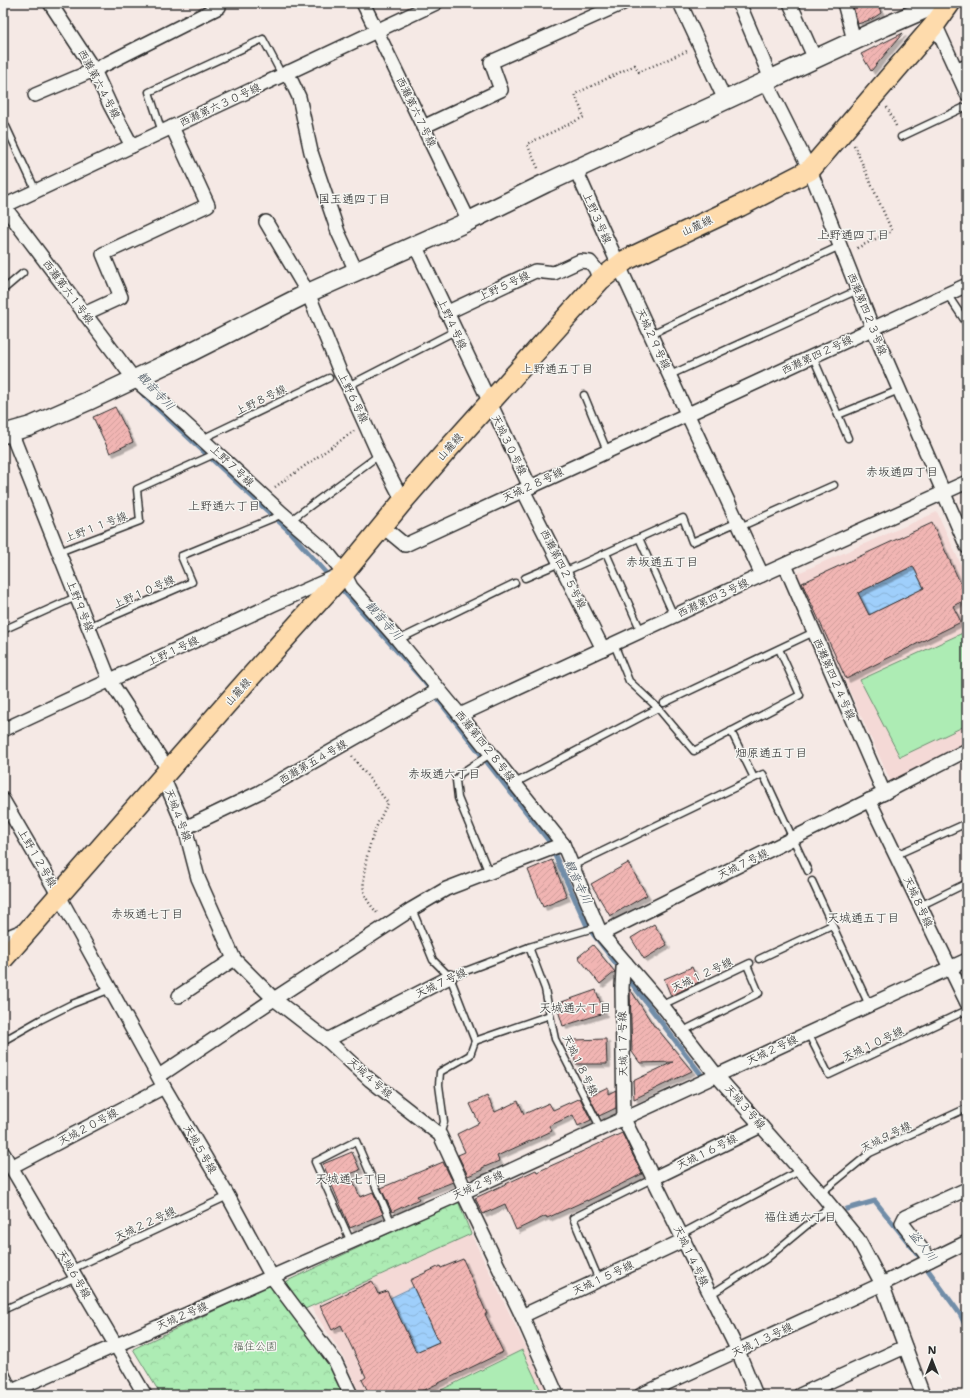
<svg xmlns="http://www.w3.org/2000/svg" width="970" height="1398" font-family="'Shantell Sans','Klee One',sans-serif">
<style>
.built{fill:#f4d9d6}
.forest{fill:url(#forest-crowns);stroke:#6c8c70}
.pitch{fill:#adecb4;stroke:#6c8c70}
.water{fill:url(#water-waves);stroke:#718da8}
.lines{fill:none;stroke-linecap:round;stroke-linejoin:round}
.stream{stroke:#718da8;stroke-width:5}
.building{fill:url(#building-hatch);stroke:#2b2b2b;fill-rule:evenodd;filter:url(#shadow)}
.lane-casing{stroke:#2b2b2b;stroke-width:9}
.street-casing{stroke:#2b2b2b;stroke-width:16}
.secondary-casing{stroke:#2b2b2b;stroke-width:21}
.primary-casing{stroke:#2b2b2b;stroke-width:23}
.path{stroke:#2b2b2b;stroke-width:2.5;stroke-dasharray:1 3;stroke-linecap:butt}
.lane{stroke:#f6f6f2;stroke-width:6}
.street{stroke:#f6f6f2;stroke-width:13}
.secondary{stroke:#f6f6f2;stroke-width:18}
.primary{stroke:#fedbac;stroke-width:20}
.labels{text-anchor:middle;dominant-baseline:central;stroke-width:3;stroke-linejoin:round;paint-order:stroke}
.street-label{font-size:11px;fill:#2b2b2b;stroke:#f6f6f2}
.park-label{font-size:11px;fill:#4c5b4d;stroke:#f6f6f2}
.neighbourhood-label{font-size:12px;fill:#2b2b2b;stroke:#f6f6f2}
.water-label{font-size:12px;font-style:italic;fill:#48545f;stroke:#f6f6f2}
</style>
<defs>
<pattern id="forest-crowns" width="20" height="18" patternUnits="userSpaceOnUse"><rect width="20" height="18" fill="#adecb4"/><path d="M2 6a3 3 0 1 1 6 0M12 15a3 3 0 1 1 6 0" fill="none" stroke="#95cb9b"/></pattern>
<pattern id="water-waves" width="16" height="10" patternUnits="userSpaceOnUse"><rect width="16" height="10" fill="#9fcffb"/><path d="M0 5q4-4 8 0t8 0" fill="none" stroke="#89b2d7"/></pattern>
<pattern id="building-hatch" width="6" height="6" patternUnits="userSpaceOnUse"><rect width="6" height="6" fill="#f1b5b3"/><path d="M-1 1l2-2M0 6l6-6M5 7l2-2" fill="none" stroke="#cf9c9a"/></pattern>
<filter id="shadow"><feDropShadow dx="3.5" dy="3.5" stdDeviation="0" flood-color="#0004"/></filter>
</defs>
<rect width="100%" height="100%" fill="#f5e9e5"/>
<filter id="ink" filterUnits="userSpaceOnUse"><feTurbulence type="fractalNoise" baseFrequency=".025" numOctaves="2"/><feDisplacementMap in="SourceGraphic" scale="8" xChannelSelector="R" yChannelSelector="G"/><feConvolveMatrix kernelMatrix="1 2 1 2 8 2 1 2 1" color-interpolation-filters="sRGB"/></filter>
<g filter="url(#ink)">
<g class="built">
<path d="M937,512L967,578V743L891,782L796,574Z"/>
<path d="M471,1234L549,1395H360L343,1356L311,1307Z"/>
</g>
<g class="forest">
<path d="M458,1201L471,1234L305,1309L285,1282Z"/>
<path d="M269,1285L278,1293L335,1369L346,1395H161L133,1349Z"/>
</g>
<g class="pitch">
<path d="M967,631V725L900,757L860,680Z"/>
<path d="M522,1350L543,1395H431Z"/>
</g>
<g class="water">
<path d="M913,566L924,588L869,615L858,593Z"/>
<path d="M413,1287L439,1342L416,1352L390,1298Z"/>
</g>
<g class="lines">
<g class="stream">
<path d="M141,392L146,398L288,530L331,578"/>
<path d="M338,585L422,679L548,840L587,926L621,970"/>
<path d="M626,976L703,1077"/>
<path d="M847,1209L875,1201L919,1256L928,1270L960,1314L967,1329"/>
</g>
</g>
<g class="building">
<path d="M852,3H878L881,13L872,19L858,24Z"/>
<path d="M903,33L871,71L861,54Z"/>
<path d="M115,407L133,442L110,453L93,417Z"/>
<path d="M932,523L967,597V599L953,606L961,622L846,679L802,583ZM913,566L924,588L869,615L858,593Z"/>
<path d="M552,860L567,897L543,907L528,870Z"/>
<path d="M628,863L647,895L610,916L591,884Z"/>
<path d="M654,924L667,945L644,959L631,938Z"/>
<path d="M593,945L615,972L600,984L578,957Z"/>
<path d="M692,967L699,982L671,996L664,979Z"/>
<path d="M630,989L654,1026H655L692,1071L634,1099L633,1081L673,1062L640,1063L632,1052Z"/>
<path d="M596,990L604,1013L563,1026L556,1004Z"/>
<path d="M606,1039L607,1064H575L574,1040Z"/>
<path d="M608,1087V1094L616,1090V1108L599,1116L589,1096Z"/>
<path d="M487,1096L495,1112L518,1101L524,1114L549,1103L553,1110L580,1098L591,1120L578,1126L573,1115L549,1126L552,1131L497,1156L499,1161L482,1168V1170L468,1176L458,1155L465,1152L457,1134L479,1123L470,1104Z"/>
<path d="M622,1133L642,1174L587,1201V1200L547,1218L546,1216L516,1230L505,1204L483,1214L475,1198L536,1170L537,1172L566,1159Z"/>
<path d="M352,1152L360,1170L350,1174L360,1197L373,1192L383,1214L350,1228L323,1164Z"/>
<path d="M443,1162L453,1182L417,1196L419,1199L392,1212L381,1188Z"/>
<path d="M463,1259L487,1314H485L503,1352L414,1395H370L362,1380L366,1377L341,1325L332,1330L320,1306L372,1281L378,1294L387,1291L416,1352L439,1342L410,1280L440,1266L441,1268Z"/>
</g>
<g class="lines">
<g class="lane-casing">
<g id="lane">
<path d="M955,68L967,62"/>
<path d="M3,120L36,191"/>
<path d="M162,132L149,92L263,39L282,75"/>
<path d="M901,137L967,106"/>
<path d="M3,290L23,273"/>
<path d="M947,294L967,324"/>
<path d="M651,334L840,246"/>
<path d="M813,357L848,438"/>
<path d="M670,375L858,290"/>
<path d="M348,386L455,331"/>
<path d="M584,395L607,451"/>
<path d="M838,415L899,390"/>
<path d="M202,439L329,378"/>
<path d="M291,520L379,455"/>
<path d="M740,527L834,485"/>
<path d="M639,538L674,616"/>
<path d="M59,552L140,521L137,489L217,453"/>
<path d="M606,553L641,631"/>
<path d="M564,572L683,518L692,542L738,522"/>
<path d="M525,578L560,563"/>
<path d="M88,627L192,582L181,556L283,514"/>
<path d="M3,630L76,597"/>
<path d="M398,640L515,583"/>
<path d="M614,644L629,681L658,708L694,751L800,695L779,649"/>
<path d="M664,703L814,632"/>
<path d="M731,731L754,778"/>
<path d="M515,783L658,708"/>
<path d="M896,855L967,823"/>
<path d="M572,866L763,774L808,871"/>
<path d="M489,873L458,798L456,780L461,773L492,753"/>
<path d="M812,881L869,1005"/>
<path d="M920,906L967,883"/>
<path d="M412,909L433,960L450,977L475,1041L470,1055L440,1072L439,1085L444,1122L440,1135"/>
<path d="M529,947L545,989L550,1015"/>
<path d="M759,959L832,925"/>
<path d="M450,977L529,947L597,927"/>
<path d="M662,1005L750,963"/>
<path d="M689,1028L759,993L747,965"/>
<path d="M808,1033L829,1075L967,1010"/>
<path d="M3,1041L40,1020L72,1004L111,989"/>
<path d="M475,1041L550,1015L555,1039L601,1129"/>
<path d="M821,1193L870,1153L967,1108"/>
<path d="M681,1234L801,1170"/>
<path d="M351,1242L315,1162L356,1141L392,1224"/>
<path d="M72,1269L228,1196"/>
<path d="M599,1280L573,1218L654,1178"/>
<path d="M710,1295L766,1259L830,1206"/>
<path d="M3,1310L76,1277"/>
<path d="M3,1367L14,1390"/>
</g>
</g>
<g class="street-casing">
<g id="street">
<path d="M50,3L94,70L110,105L132,146"/>
<path d="M363,3L469,221"/>
<path d="M680,3L725,100"/>
<path d="M739,3L771,79"/>
<path d="M790,3L815,59"/>
<path d="M844,3L854,40"/>
<path d="M935,24L967,94"/>
<path d="M287,72L299,97L311,152L338,232L356,271"/>
<path d="M766,82L810,170L873,329L967,547"/>
<path d="M35,95L94,70L219,7"/>
<path d="M423,127L501,90L491,62L623,3"/>
<path d="M576,170C636,306 700,440 762,575"/>
<path d="M3,205L134,379L164,404L283,514L327,552L344,573L351,587L398,640L460,715L563,844L601,934L662,1005L717,1076L817,1189L858,1239L882,1284L923,1395"/>
<path d="M4,206L436,3"/>
<path d="M266,222L308,293L340,372L348,386L379,455L403,501"/>
<path d="M415,245L530,487"/>
<path d="M446,313L535,271L554,273L580,261L590,262L595,268L600,280"/>
<path d="M84,314L121,297L103,254L208,205L172,127"/>
<path d="M11,432L110,681L169,771"/>
<path d="M523,490L603,649"/>
<path d="M382,526L405,545L967,285"/>
<path d="M785,565L884,793"/>
<path d="M460,715L762,575L967,482"/>
<path d="M3,730L274,604L337,576"/>
<path d="M163,777L185,828L198,878L234,959L274,999L327,1040L370,1080L440,1135L463,1185V1192L465,1197L522,1316L557,1395"/>
<path d="M3,800L59,896L164,1087L228,1196L272,1277L335,1361L351,1395"/>
<path d="M869,800L967,1003"/>
<path d="M185,828L260,792L439,690"/>
<path d="M601,934L884,793L967,750"/>
<path d="M3,939L25,930"/>
<path d="M626,963L623,968L622,988L624,1119L738,1351L756,1395"/>
<path d="M179,996L234,959"/>
<path d="M327,1040L450,977"/>
<path d="M159,1076L274,999L412,909L446,889L563,844"/>
<path d="M3,1153L145,1395"/>
<path d="M11,1167L164,1087"/>
<path d="M654,1178L761,1126"/>
<path d="M930,1260L902,1223L905,1217L967,1189"/>
<path d="M522,1316L684,1240"/>
<path d="M3,1395L453,1197L967,960"/>
<path d="M641,1395L882,1284L967,1242"/>
<path d="M800,1395L905,1347"/>
</g>
</g>
<g class="secondary-casing">
<path id="secondary" d="M3,434L31,426L88,401L175,360L308,293L469,221L546,183L886,26L939,3"/>
</g>
<g class="primary-casing">
<path id="primary" d="M3,959L245,683L344,573L403,501L449,448L600,280L626,260L740,206L810,170L935,24L950,3"/>
</g>
<g class="path">
<path d="M887,107L897,128"/>
<path d="M854,145L892,231L855,249"/>
<path d="M538,168L527,144L584,117L575,94L635,65L639,72L687,51"/>
<path d="M275,487L354,431"/>
<path d="M352,756L388,803C375,827 366,850 364,877C364,881 363,886 364,890C365,899 372,907 378,914"/>
</g>
<use href="#lane" class="lane"/>
<use href="#street" class="street"/>
<use href="#secondary" class="secondary"/>
<use href="#primary" class="primary"/>
</g>
</g>
<g class="labels">
<g class="street-label">
<text transform="translate(99 84) rotate(62)">西灘第六４号線</text>
<text transform="translate(220 105) rotate(-25)">西灘第六３０号線</text>
<text transform="translate(416 112) rotate(64)">西灘第六７号線</text>
<text transform="translate(597 218) rotate(66)">上野３号線</text>
<text transform="translate(697 226) rotate(-25)">山麓線</text>
<text transform="translate(504 286) rotate(-25)">上野５号線</text>
<text transform="translate(68 292) rotate(53)">西灘第六１号線</text>
<text transform="translate(867 314) rotate(68)">西灘第四２３号線</text>
<text transform="translate(452 324) rotate(65)">上野４号線</text>
<text transform="translate(653 339) rotate(65)">天城２９号線</text>
<text transform="translate(817 355) rotate(-25)">西灘第四２号線</text>
<text transform="translate(353 398) rotate(64)">上野６号線</text>
<text transform="translate(261 400) rotate(-26)">上野８号線</text>
<text transform="translate(509 445) rotate(64)">天城３０号線</text>
<text transform="translate(450 447) rotate(-49)">山麓線</text>
<text transform="translate(232 466) rotate(43)">上野７号線</text>
<text transform="translate(533 485) rotate(-25)">天城２８号線</text>
<text transform="translate(96 527) rotate(-21)">上野１１号線</text>
<text transform="translate(563 569) rotate(63)">西灘第四２５号線</text>
<text transform="translate(144 592) rotate(-24)">上野１０号線</text>
<text transform="translate(713 598) rotate(-25)">西灘第四３号線</text>
<text transform="translate(80 606) rotate(68)">上野９号線</text>
<text transform="translate(173 651) rotate(-25)">上野１号線</text>
<text transform="translate(834 679) rotate(66)">西灘第四２４号線</text>
<text transform="translate(238 692) rotate(-49)">山麓線</text>
<text transform="translate(485 746) rotate(51)">西灘第四２８号線</text>
<text transform="translate(313 762) rotate(-30)">西灘第五４号線</text>
<text transform="translate(178 815) rotate(69)">天城４号線</text>
<text transform="translate(37 858) rotate(60)">上野１２号線</text>
<text transform="translate(743 864) rotate(-26)">天城７号線</text>
<text transform="translate(918 902) rotate(65)">天城８号線</text>
<text transform="translate(702 975) rotate(-25)">天城１２号線</text>
<text transform="translate(441 983) rotate(-25)">天城７号線</text>
<text transform="translate(623 1044) rotate(-91)">天城１７号線</text>
<text transform="translate(873 1044) rotate(-25)">天城１０号線</text>
<text transform="translate(772 1050) rotate(-25)">天城２号線</text>
<text transform="translate(580 1065) rotate(64)">天城１８号線</text>
<text transform="translate(370 1078) rotate(41)">天城４号線</text>
<text transform="translate(745 1107) rotate(49)">天城３号線</text>
<text transform="translate(88 1127) rotate(-28)">天城２０号線</text>
<text transform="translate(886 1137) rotate(-27)">天城９号線</text>
<text transform="translate(200 1149) rotate(60)">天城５号線</text>
<text transform="translate(707 1152) rotate(-26)">天城１６号線</text>
<text transform="translate(478 1185) rotate(-24)">天城２号線</text>
<text transform="translate(145 1224) rotate(-25)">天城２２号線</text>
<text transform="translate(691 1256) rotate(64)">天城１４号線</text>
<text transform="translate(74 1274) rotate(60)">天城６号線</text>
<text transform="translate(603 1278) rotate(-25)">天城１５号線</text>
<text transform="translate(182 1316) rotate(-23)">天城２号線</text>
<text transform="translate(762 1340) rotate(-25)">天城１３号線</text>
</g>
<g class="park-label">
<text x="255" y="1346">福住公園</text>
</g>
<g class="neighbourhood-label">
<text x="354" y="199">国玉通四丁目</text>
<text x="853" y="235">上野通四丁目</text>
<text x="557" y="369">上野通五丁目</text>
<text x="902" y="472">赤坂通四丁目</text>
<text x="224" y="506">上野通六丁目</text>
<text x="662" y="562">赤坂通五丁目</text>
<text x="771" y="753">畑原通五丁目</text>
<text x="444" y="774">赤坂通六丁目</text>
<text x="147" y="914">赤坂通七丁目</text>
<text x="863" y="918">天城通五丁目</text>
<text x="575" y="1008">天城通六丁目</text>
<text x="351" y="1179">天城通七丁目</text>
<text x="800" y="1217">福住通六丁目</text>
</g>
<g class="water-label">
<text transform="translate(156 391) rotate(47)">観音寺川</text>
<text transform="translate(384 621) rotate(48)">観音寺川</text>
<text transform="translate(578 882) rotate(65)">観音寺川</text>
<text transform="translate(923 1246) rotate(52)">盗人川</text>
</g>
</g>
<rect width="970" height="1398" fill="none" stroke="#f6f6f2" stroke-width="16"/>
<rect x="8" y="8" width="954" height="1382" fill="none" stroke="#2b2b2b" stroke-width="1.5" filter="url(#ink)"/>
<g transform="translate(932 1360)" stroke="#f6f6f2" stroke-width="3" paint-order="stroke">
<path d="M0-3L7 15L0 10L-7 15Z" fill="#2b2b2b"/>
<text y="-6" font-size="11" font-weight="bold" text-anchor="middle" fill="#2b2b2b">N</text>
</g>
</svg>
